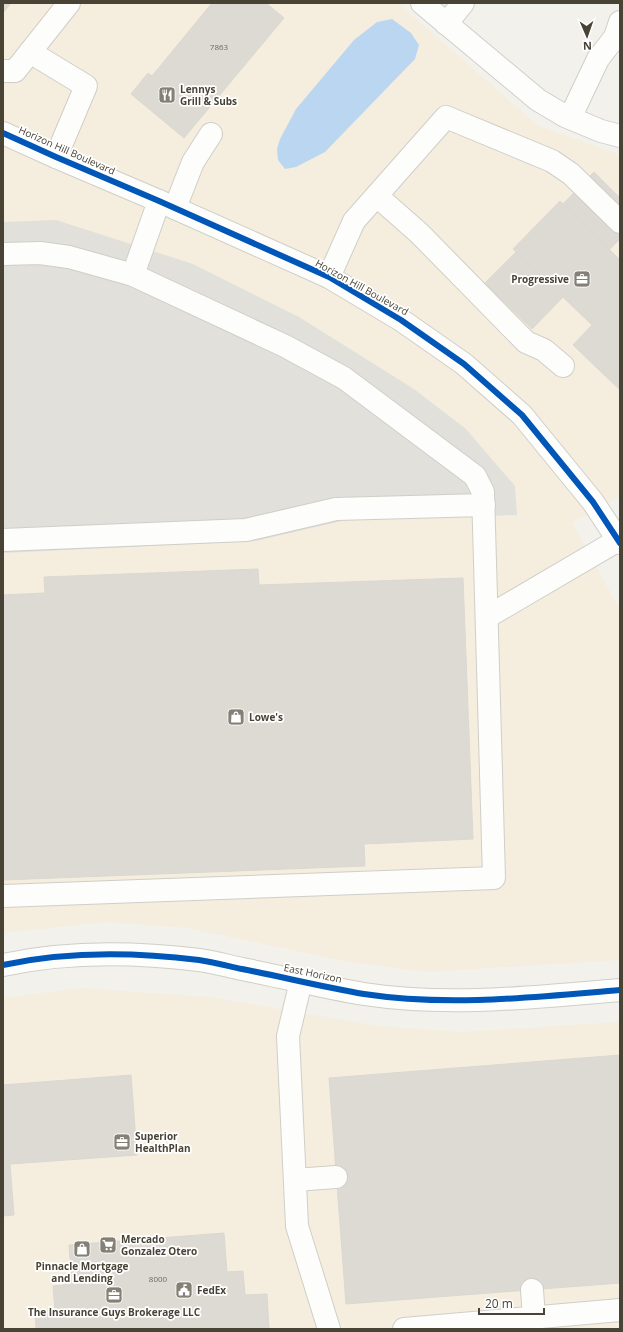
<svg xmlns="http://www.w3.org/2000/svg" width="623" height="1332" font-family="'Open Sans',sans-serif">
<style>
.commercial{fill:#f5eede}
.parking{fill:#e1e0da}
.water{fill:#bbd6f1}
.building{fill:#dcdad3;stroke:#dad8d1}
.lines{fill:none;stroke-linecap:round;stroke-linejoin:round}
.minor-casing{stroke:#d0cec8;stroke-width:24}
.minor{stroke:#fdfdfc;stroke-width:22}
.cycleway-casing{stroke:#fff;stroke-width:8}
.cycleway{stroke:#0057b8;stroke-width:6}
.labels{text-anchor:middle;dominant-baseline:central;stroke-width:3.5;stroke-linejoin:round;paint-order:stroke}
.number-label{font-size:8px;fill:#6e6a5e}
.poi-label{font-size:10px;font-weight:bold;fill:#494336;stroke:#fff;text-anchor:start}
.street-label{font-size:10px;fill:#494336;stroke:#fff}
</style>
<rect width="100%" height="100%" fill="#f2f1eb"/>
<g class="commercial">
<path d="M3,3H398L537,125L620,155V497L572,522L620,610V960L427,972L344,961L188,928L106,922L3,933Z"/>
<path d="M80,988L209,997L379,1026L461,1032L620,1022V1329H3V998Z"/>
</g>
<path class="parking" d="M56,220L193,264L299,317L414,389L466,429L515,486L517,515L346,520L256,541L3,553V222Z"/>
<path class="water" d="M392,19L411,33L419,45L415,59L325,152L296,167L285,169L278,160L277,149L280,139L296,109L354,40L377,22Z"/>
<g class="building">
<path d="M3,3H11L3,13Z"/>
<path d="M212,3H266L284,18L184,138L131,94L148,73L152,76Z"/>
<path d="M594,172L620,198V239L609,250L563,204Z"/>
<path d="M560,201L620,260V390L573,345L592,325L513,249Z"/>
<path d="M516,252L563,297L532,329L485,283Z"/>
<path d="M258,569L259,585L463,578L473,839L364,844L365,866L3,880V595L45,593L44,577Z"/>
<path d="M620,1055V1283L346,1304L329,1078Z"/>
<path d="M131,1075L137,1155L10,1164L14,1215L3,1216V1085Z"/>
<path d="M224,1233L227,1272L243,1271L245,1295L267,1294L269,1329H36L35,1311L55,1310L53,1286L72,1284L69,1245Z"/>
</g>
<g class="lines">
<g class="minor-casing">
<g id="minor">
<path d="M422,3L538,100L565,116L601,131L620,136"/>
<path d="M446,24L463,3"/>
<path d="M30,52L86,86L56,157"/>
<path d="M3,71H15L69,3"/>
<path d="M570,118L598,59L615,37L620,22"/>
<path d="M3,133L56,157L159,201L329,277L401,320L464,364L522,415L593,502L620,543"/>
<path d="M377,196L419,233L526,342L544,350L563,366"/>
<path d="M175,208L193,162L211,134"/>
<path d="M3,254L40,253L69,257L133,275L285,346L344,378L475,476L483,492L494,878L3,896"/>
<path d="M133,275L159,201"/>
<path d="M329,277L354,221L446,117L552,161L571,174L620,222"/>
<path d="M3,540L246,530L336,509L484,505"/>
<path d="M487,617L620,539"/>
<path d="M3,965C67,951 134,952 199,960C213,962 228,966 242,969C283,977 323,987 364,994C449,1007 535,997 620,990"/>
<path d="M301,981L288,1036L297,1226L329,1329"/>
<path d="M295,1180L336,1177"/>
<path d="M532,1290L534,1317"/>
<path d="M404,1329L620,1310"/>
</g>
</g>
<use href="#minor" class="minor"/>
<g class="cycleway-casing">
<g id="cycleway">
<path d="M3,133L56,157L159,201L329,277L401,320L464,364L522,415L593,502L620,543"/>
<path d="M3,965C67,951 134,952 199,960C213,962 228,966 242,969C283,977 323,987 364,994C449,1007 535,997 620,990"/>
</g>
</g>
<use href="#cycleway" class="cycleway"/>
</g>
<defs>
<g id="restaurant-square" transform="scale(0.9)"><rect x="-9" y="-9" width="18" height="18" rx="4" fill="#848075" stroke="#fff"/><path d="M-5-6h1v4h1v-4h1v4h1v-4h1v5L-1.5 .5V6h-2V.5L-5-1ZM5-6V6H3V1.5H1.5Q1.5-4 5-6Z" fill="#fff"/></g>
<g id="office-square" transform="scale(0.9)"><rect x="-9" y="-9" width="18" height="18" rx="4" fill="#848075" stroke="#fff"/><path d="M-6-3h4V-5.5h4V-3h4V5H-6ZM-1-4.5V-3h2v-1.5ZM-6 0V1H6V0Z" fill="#fff"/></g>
<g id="shop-square" transform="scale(0.9)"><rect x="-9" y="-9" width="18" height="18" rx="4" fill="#848075" stroke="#fff"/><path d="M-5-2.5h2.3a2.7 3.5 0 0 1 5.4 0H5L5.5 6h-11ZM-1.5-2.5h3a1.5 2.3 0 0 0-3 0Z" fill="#fff"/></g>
<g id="supermarket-square" transform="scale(0.9)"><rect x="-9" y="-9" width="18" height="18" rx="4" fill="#848075" stroke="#fff"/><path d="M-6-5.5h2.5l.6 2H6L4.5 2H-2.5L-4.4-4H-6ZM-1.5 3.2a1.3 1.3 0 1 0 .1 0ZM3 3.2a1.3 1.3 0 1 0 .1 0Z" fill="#fff"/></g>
<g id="civic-square" transform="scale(0.9)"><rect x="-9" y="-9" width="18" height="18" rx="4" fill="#848075" stroke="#fff"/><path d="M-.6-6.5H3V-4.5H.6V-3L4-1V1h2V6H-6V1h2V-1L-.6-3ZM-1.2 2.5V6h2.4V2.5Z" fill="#fff"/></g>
</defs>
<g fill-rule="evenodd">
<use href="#restaurant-square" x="167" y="95"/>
<use href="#office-square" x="582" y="279"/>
<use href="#shop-square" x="236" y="717"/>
<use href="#office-square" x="122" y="1142"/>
<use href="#supermarket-square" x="108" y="1245"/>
<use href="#shop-square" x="82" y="1249"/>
<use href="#civic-square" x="184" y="1290"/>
<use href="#office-square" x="114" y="1295"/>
</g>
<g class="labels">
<g class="number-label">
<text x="219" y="46">7863</text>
<text x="158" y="1278">8000</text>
</g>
<g class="poi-label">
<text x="180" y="89">Lennys<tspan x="180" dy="12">Grill &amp; Subs</tspan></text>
<text x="569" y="279" text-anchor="end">Progressive</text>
<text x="249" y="717">Lowe's</text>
<text x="135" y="1136">Superior<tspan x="135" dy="12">HealthPlan</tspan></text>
<text x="121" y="1239">Mercado<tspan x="121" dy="12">Gonzalez Otero</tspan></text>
<text x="82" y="1266" text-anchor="middle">Pinnacle Mortgage<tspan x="82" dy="12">and Lending</tspan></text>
<text x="197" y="1290">FedEx</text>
<text x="114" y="1312" text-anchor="middle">The Insurance Guys Brokerage LLC</text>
</g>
<g class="street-label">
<text transform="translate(67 150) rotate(24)">Horizon Hill Boulevard</text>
<text transform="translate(362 287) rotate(29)">Horizon Hill Boulevard</text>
<text transform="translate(313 973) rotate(12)">East Horizon</text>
</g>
</g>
<rect width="623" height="1332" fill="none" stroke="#494336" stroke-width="8"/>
<g transform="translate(587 36) rotate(178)" stroke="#ffffff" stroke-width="3" paint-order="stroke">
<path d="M0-3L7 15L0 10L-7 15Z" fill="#494336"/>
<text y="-6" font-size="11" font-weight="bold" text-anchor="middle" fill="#494336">N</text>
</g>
<path d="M479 1308v6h65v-6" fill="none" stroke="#494336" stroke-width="2"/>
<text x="485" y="1308" font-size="12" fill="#494336" stroke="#ffffff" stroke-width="3" paint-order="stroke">20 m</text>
</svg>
